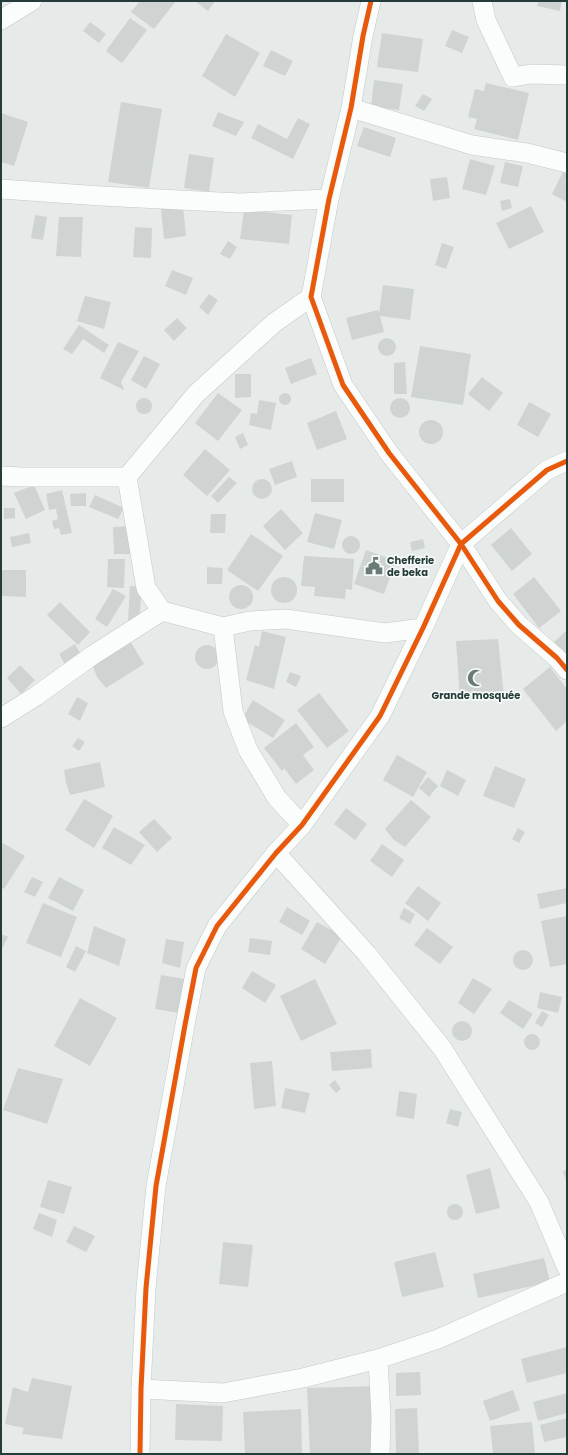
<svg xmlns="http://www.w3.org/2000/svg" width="568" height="1455" font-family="Poppins,sans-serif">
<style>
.building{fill:#cfd4d2}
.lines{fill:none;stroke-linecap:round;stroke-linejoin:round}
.street-casing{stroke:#c3c8c6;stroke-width:20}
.street{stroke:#fbfcfc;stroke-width:19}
.cycleway-casing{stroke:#f5f9f8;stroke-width:8}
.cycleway{stroke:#e8590c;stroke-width:5}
.labels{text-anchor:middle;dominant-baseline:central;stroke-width:3.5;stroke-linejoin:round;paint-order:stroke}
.poi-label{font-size:10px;font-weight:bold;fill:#253d3a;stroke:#f5f9f8;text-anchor:start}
</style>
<rect width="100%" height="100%" fill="#e6ebe9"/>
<g class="building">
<path d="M140,1H176L154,29L131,12Z"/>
<path d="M195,1H215L208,11Z"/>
<path d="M538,1H562L560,11L537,6Z"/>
<path d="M130,18L147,30L122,63L106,51Z"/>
<path d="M90,22L106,34L99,43L83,31Z"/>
<path d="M452,30L469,37L462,53L445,46Z"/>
<path d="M382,33L423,39L418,72L377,67Z"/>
<path d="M226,34L260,53L235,97L202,76Z"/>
<path d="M271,50L293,61L285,76L263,66Z"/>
<path d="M374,80L403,84L399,110L371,107Z"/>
<path d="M486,83L529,93L518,140L474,129L477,119L468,117L475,89L484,91Z"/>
<path d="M423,94L432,99L424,111L415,106Z"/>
<path d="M121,102L162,109L149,188L108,182Z"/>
<path d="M218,112L244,122L236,136L212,126Z"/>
<path d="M1,113L28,122L14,166L1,162Z"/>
<path d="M298,118L310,124L293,159L251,138L258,124L287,139Z"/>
<path d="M364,127L396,138L390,157L357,146Z"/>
<path d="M189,154L214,158L209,192L184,188Z"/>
<path d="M470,159L495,166L486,195L462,189Z"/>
<path d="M505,162L523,166L518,187L500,183Z"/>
<path d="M565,168L567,169V202L552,194Z"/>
<path d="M447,177L450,198L433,201L430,179Z"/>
<path d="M510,199L512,208L502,211L500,201Z"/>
<path d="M531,206L544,232L509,249L496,223Z"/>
<path d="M183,207L186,236L164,239L161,209Z"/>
<path d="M244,210L292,215L289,244L240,239Z"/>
<path d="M35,215L47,217L43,240L31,238Z"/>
<path d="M59,217H83L81,257L56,256Z"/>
<path d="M135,227L152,228L151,258L133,257Z"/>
<path d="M228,241L237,247L230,259L220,254Z"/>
<path d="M442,243L454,247L446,269L435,265Z"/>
<path d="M172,270L193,278L186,295L165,286Z"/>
<path d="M383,285L414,289L410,320L380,316L384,332L352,340L346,318L378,310L379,313Z"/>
<path d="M209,294L218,300L208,315L199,307Z"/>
<path d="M85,296L111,302L104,329L77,321Z"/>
<path d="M177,318L187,328L174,341L164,330Z"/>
<path d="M79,325L109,345L104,353L83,339L72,354L63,349Z"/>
<circle cx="387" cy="347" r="9"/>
<path d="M118,342L139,351L121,382L124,390L100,378Z"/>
<path d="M420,346L471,354L463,405L411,397Z"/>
<path d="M144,356L160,364L146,389L131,380Z"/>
<path d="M311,358L317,374L291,384L285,368Z"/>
<path d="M405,362L407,394H394V363Z"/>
<path d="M235,374H251V397L235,398Z"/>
<path d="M482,377L503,393L489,411L468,394Z"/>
<path d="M218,393L242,410L218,441L195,423Z"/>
<circle cx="285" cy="399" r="6"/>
<circle cx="144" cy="406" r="8"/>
<circle cx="400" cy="408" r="10"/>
<path d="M259,400L276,403L271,430L249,425L251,413L257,414Z"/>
<path d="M529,402L551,414L538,437L517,425Z"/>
<path d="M336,411L347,439L317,450L307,423Z"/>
<circle cx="431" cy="432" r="12"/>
<path d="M243,433L248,445L240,449L235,437Z"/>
<path d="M205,449L230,470L207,496L183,475Z"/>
<path d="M292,461L297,477L275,485L269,469Z"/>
<path d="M229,477L237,483L218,503L211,496Z"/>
<circle cx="262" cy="489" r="10"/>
<rect x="311" y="479" width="33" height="23"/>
<path d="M34,485L45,510L26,519L14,493Z"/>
<path d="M62,490L72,533L61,535L59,528L54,529L52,521L58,519L56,509L49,510L46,494Z"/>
<path d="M86,493V506H71L70,494Z"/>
<path d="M95,495L124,508L118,519L89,507Z"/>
<path d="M4,508H15V518L4,519Z"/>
<path d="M281,509L303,533L285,550L263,526Z"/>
<path d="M315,513L342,520L334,549L307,542Z"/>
<path d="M211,514H226L225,533H210Z"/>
<path d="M130,526L131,554H114L113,527Z"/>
<path d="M511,528L532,554L512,571L491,545Z"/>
<path d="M29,533L31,543L12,547L10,537Z"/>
<path d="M251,534L283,556L258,591L227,570Z"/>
<circle cx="351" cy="545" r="9"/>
<path d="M423,539L425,548L412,551L410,542Z"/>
<path d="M366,550L396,561L384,594L354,584Z"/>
<path d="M304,556L354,559L352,590L346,589L345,599L314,596L315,587L301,586Z"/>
<path d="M108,559H125L124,588L107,587Z"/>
<path d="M207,567L223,568L222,584H207Z"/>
<path d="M1,570H26V597L1,596Z"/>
<path d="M534,577L561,611L539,628L513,594Z"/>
<circle cx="284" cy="590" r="13"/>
<circle cx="241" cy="597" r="12"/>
<path d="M130,586L142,587L139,621H128Z"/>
<path d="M113,589L126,596L107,627L95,619Z"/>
<path d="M60,602L90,632L78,645L47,615Z"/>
<path d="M567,630V656L553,643Z"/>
<path d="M262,631L286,637L274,689L246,680L255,645L259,647Z"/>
<path d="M498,639L504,696L460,699L456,641Z"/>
<path d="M130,641L144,664L106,688L97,677L92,664Z"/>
<path d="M75,644L83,658L67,668L59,654Z"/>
<circle cx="207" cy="657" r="12"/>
<path d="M20,665L35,680L21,694L7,678Z"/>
<path d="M550,667L567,689V721L556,731L523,689Z"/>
<path d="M290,672L301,676L296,687L286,682Z"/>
<path d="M319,693L349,731L327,748L297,710Z"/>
<path d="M77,697L88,703L80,721L68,714Z"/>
<path d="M253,700L285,720L273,738L242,719Z"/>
<path d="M296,723L314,747L303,755L314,770L296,784L284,768L282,771L264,748Z"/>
<path d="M78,738L85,742L79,751L72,746Z"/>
<path d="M397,755L427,772L413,797L383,780Z"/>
<path d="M100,762L105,787L70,795L66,783L64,770Z"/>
<path d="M495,766L526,779L514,808L483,796Z"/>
<path d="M447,770L466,780L458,796L440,786Z"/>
<path d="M428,777L438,786L429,797L419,788Z"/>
<path d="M84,799L113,816L94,848L65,830Z"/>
<path d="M411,800L431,817L405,847L394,840L385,829Z"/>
<path d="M346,808L367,824L355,840L334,824Z"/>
<path d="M154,819L172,838L157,852L139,832Z"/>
<path d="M114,827L145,845L131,865L102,848Z"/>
<path d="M518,828L525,832L519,843L512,839Z"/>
<path d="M1,842L25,856L4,889L1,887Z"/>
<path d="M382,844L404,860L392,877L370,861Z"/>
<path d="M32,877L43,882L35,897L24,892Z"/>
<path d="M59,877L84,890L73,911L48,898Z"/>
<path d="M418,886L441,903L428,921L405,903Z"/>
<path d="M567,888V903L540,909L537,894Z"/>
<path d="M43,903L77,917L61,957L26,943Z"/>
<path d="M287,907L310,921L302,935L279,922Z"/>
<path d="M404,908L415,914L410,924L399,918Z"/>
<path d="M567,916V964L550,967L541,921Z"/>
<path d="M317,922L342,936L325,964L301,949Z"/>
<path d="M94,926L126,939L119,966L87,953Z"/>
<path d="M427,928L453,947L440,964L414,945Z"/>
<path d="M1,934L8,937L1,951Z"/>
<path d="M250,938L272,941L270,955L248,952Z"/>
<path d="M166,939L184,942L180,968L162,963Z"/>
<path d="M76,946L86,951L75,972L66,967Z"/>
<circle cx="523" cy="960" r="10"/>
<path d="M252,971L276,985L265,1003L242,988Z"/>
<path d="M161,975L185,979L179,1013L155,1009Z"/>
<path d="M473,978L492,989L474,1014L458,1003Z"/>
<path d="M315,979L337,1024L301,1041L280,996Z"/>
<path d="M540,992L562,997L558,1013L537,1008Z"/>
<path d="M80,998L117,1018L90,1066L54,1046Z"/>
<path d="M509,1000L533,1014L523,1029L500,1013Z"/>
<path d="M542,1011L549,1015L542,1027L535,1023Z"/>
<circle cx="462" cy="1031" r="10"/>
<circle cx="532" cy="1042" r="8"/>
<path d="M371,1049L372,1068L332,1071L330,1052Z"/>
<path d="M272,1061L276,1106L254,1109L250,1063Z"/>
<path d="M18,1068L63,1079L47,1124L3,1110Z"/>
<path d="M335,1080L341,1089L336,1093L329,1085Z"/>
<path d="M285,1088L310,1093L305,1113L281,1108Z"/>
<path d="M399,1091L417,1094L414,1119L396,1116Z"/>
<path d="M450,1109L462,1112L458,1127L446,1123Z"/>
<path d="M490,1168L500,1208L476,1214L466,1175Z"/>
<path d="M567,1170V1185L563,1171Z"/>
<path d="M48,1180L72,1187L64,1214L40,1207Z"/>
<circle cx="455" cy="1212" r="8"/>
<path d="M39,1213L57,1220L52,1237L33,1229Z"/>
<path d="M74,1226L95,1236L86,1252L66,1242Z"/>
<path d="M223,1242L253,1245L248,1287L219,1284Z"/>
<path d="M435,1252L444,1287L402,1297L394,1262Z"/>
<path d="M544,1258L550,1282L478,1298L473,1274Z"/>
<path d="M567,1347V1373L527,1383L521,1359Z"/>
<path d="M420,1372L421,1395L396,1396V1373Z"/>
<path d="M32,1378L72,1386L62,1439L22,1434L24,1428L5,1424L13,1387L28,1392Z"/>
<path d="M375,1386L377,1454H310L307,1388Z"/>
<path d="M513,1390L520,1410L490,1421L483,1401Z"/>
<path d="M567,1393V1413L538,1421L533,1402Z"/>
<path d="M176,1404L223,1406L222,1441L175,1440Z"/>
<path d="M417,1408L419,1454H396L395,1409Z"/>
<path d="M301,1409L302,1454H245L243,1412Z"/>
<path d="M567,1418V1437L544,1442L540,1425Z"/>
<path d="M532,1422L535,1454H493L490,1426Z"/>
</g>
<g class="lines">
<g class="street-casing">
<g id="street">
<path d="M371,1L363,36L351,108L329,199L311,297L343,385L389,453L461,544L498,601L519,625L557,658L567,670"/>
<path d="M482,1L486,20L513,77L531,74L567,75"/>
<path d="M1,20L32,1"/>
<path d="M351,108L472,145L527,153L567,163"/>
<path d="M1,189L101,196L239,203L329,199"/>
<path d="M1,476L21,477H127L196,394L274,323L311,297"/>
<path d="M127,477L146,588L162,611L223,627L250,621L286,619L385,633L423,628"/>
<path d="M223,627L233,711L248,750L277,798L302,825"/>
<path d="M1,718L36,696L93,655L162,611"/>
<path d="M276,853L367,954L442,1048L539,1202L567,1268"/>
<path d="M378,1359L381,1417L380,1454"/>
<path d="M141,1389L223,1393L303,1378L378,1359L438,1339L567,1282"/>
<path d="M140,1454L141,1389L146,1288L156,1186L185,1025L196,968L217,926L276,853L302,825L380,716L423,628L461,544L547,470L567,461"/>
</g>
</g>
<use href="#street" class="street"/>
<g class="cycleway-casing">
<g id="cycleway">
<path d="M371,1L363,36L351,108L329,199L311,297L343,385L389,453L461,544L498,601L519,625L557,658L567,670"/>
<path d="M140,1454L141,1389L146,1288L156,1186L185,1025L196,968L217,926L276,853L302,825L380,716L423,628L461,544L547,470L567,461"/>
</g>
</g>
<use href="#cycleway" class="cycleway"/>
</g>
<defs>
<g id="civic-bare" transform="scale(1.38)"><path d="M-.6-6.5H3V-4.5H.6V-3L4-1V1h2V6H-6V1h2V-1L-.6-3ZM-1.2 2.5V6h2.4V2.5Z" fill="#697a77" stroke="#f5f9f8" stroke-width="2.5" paint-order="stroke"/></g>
<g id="mosque-bare" transform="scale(1.38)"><path d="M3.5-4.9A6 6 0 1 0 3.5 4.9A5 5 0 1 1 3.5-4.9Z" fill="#697a77" stroke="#f5f9f8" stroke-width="2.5" paint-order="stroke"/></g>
</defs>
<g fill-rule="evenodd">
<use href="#civic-bare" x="374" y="566"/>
<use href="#mosque-bare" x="476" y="678"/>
</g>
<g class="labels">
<g class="poi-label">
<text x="387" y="560">Chefferie<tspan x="387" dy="12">de beka</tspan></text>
<text x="476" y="695" text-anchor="middle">Grande mosquée</text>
</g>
</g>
<rect width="568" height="1455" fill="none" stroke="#253d3a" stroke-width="4"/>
</svg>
